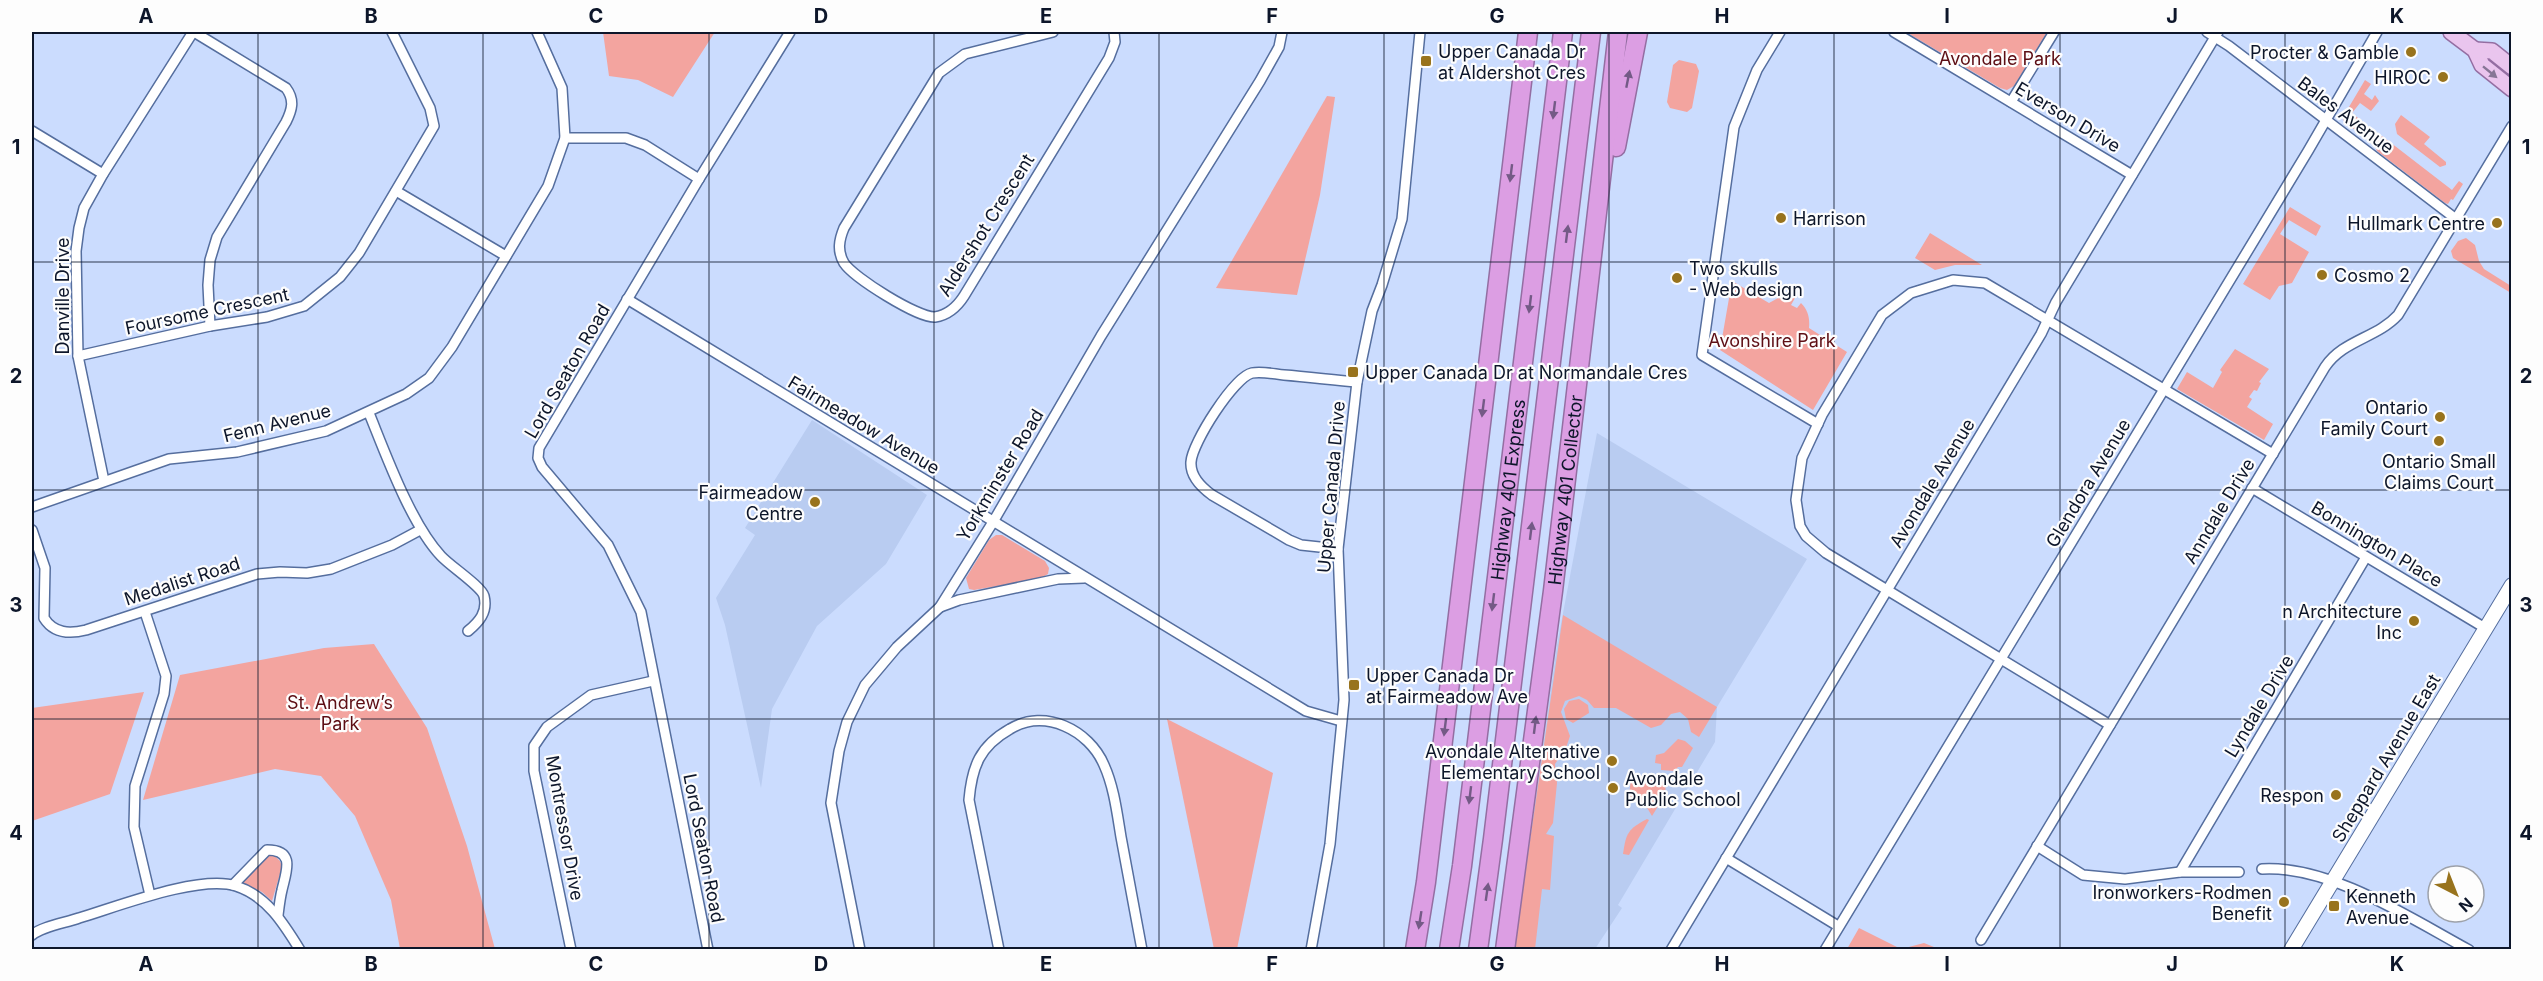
<svg xmlns="http://www.w3.org/2000/svg" width="2543" height="981" font-family="Inter,sans-serif">
<style>
.built{fill:#b9ccf1}
.green{fill:#f3a49f}
.lines{fill:none;stroke-linecap:round;stroke-linejoin:round}
.minor-casing{stroke:#556e9e;stroke-width:12}
.secondary-casing{stroke:#556e9e;stroke-width:16}
.primary-casing{stroke:#946ea2;stroke-width:18}
.motorway-casing{stroke:#946ea2;stroke-width:21}
.minor{stroke:#fff;stroke-width:9}
.secondary{stroke:#fff;stroke-width:14}
.primary{stroke:#eac5ee;stroke-width:15}
.motorway{stroke:#dc9ee3;stroke-width:18}
.oneway{fill:#877696}
.oneway2{fill:#745a86}
.grid{fill:none;stroke:#0d162a;stroke-width:1.5;stroke-opacity:0.55}
.poi-dot{fill:#98731d;stroke:#fdfdfd;stroke-width:2}
.labels{text-anchor:middle;dominant-baseline:central;stroke-width:4.5;stroke-linejoin:round;paint-order:stroke}
.poi-label{font-size:18px;fill:#0d162a;stroke:#fdfdfd;text-anchor:end}
.park-label{font-size:18px;fill:#5d0e14;stroke:#fdfdfd}
.street-label{font-size:18px;fill:#0d162a;stroke:#fdfdfd}
.neatline{fill:none;stroke:#0d162a;stroke-width:2}
.grid-label{font-size:20px;text-anchor:middle;font-weight:bold;fill:#0d162a}
</style>
<rect width="100%" height="100%" fill="#cbdcfe"/>
<g class="built">
<path d="M812,420L927,495L886,564L817,626L772,709L761,788L725,625L716,598L755,535L745,528Z"/>
<path d="M1597,433L1807,559L1717,707L1715,742L1618,905L1622,908L1595,949L1515,950L1557,645Z"/>
</g>
<g class="green">
<path d="M603,32H715L673,97L638,80L609,76Z"/>
<path d="M1906,32H2047L2014,86L2007,90L2000,88Z"/>
<path d="M1679,60L1696,64L1699,71L1692,108L1687,112L1670,108L1667,102L1673,65Z"/>
<path d="M2365,80L2371,84L2364,94L2372,100L2375,95L2379,101L2371,111L2360,103L2352,113L2364,123L2365,127L2362,130L2354,129L2343,120V117Z"/>
<path d="M1327,96L1335,97L1320,195L1297,295L1216,288Z"/>
<path d="M2401,115L2430,137L2424,144L2446,162V165L2440,167L2397,134L2395,124Z"/>
<path d="M2382,136L2452,190L2459,181L2463,184L2453,200L2451,199L2448,204L2445,203L2377,151L2374,143L2377,139L2384,144L2385,142L2380,138Z"/>
<path d="M2290,207L2321,226L2316,236L2289,220L2280,234L2309,252L2292,283L2279,286L2270,300L2243,284Z"/>
<path d="M1930,233L1982,265H1955L1935,270L1915,258Z"/>
<path d="M2466,238L2475,245L2479,261L2484,269L2511,286V293L2453,258L2451,251L2458,241Z"/>
<path d="M1732,281L1769,303L1782,296L1795,298L1791,305L1797,308L1801,303C1808,310 1810,318 1809,328L1847,352L1813,410L1720,350Z"/>
<path d="M2235,349L2269,369L2259,382L2261,383L2257,391L2254,390L2249,397L2252,399L2247,407L2273,424L2264,440L2177,389L2187,372L2213,388L2222,372L2220,370Z"/>
<path d="M996,535H1002L1045,561L1049,568L1048,574L1039,579L974,590L969,589L966,578L989,540Z"/>
<path d="M1563,615L1717,707L1699,737L1691,732L1688,719L1680,712L1671,714L1661,725L1651,728L1616,708H1594L1587,700L1579,696L1565,701L1561,712L1570,736L1566,748L1555,764L1557,783L1553,823L1546,834L1554,836L1550,890L1542,889L1535,949L1514,950Z"/>
<path d="M374,644L427,728L467,846L495,949H400L391,900L355,816L321,776L275,769L143,800L180,675L324,648Z"/>
<path d="M144,692L110,794L32,821V708Z"/>
<path d="M1579,699L1588,705L1589,713L1573,723L1566,719L1564,709L1569,701Z"/>
<path d="M1167,719L1273,773L1237,949H1214Z"/>
<path d="M1678,739L1685,741L1693,748L1682,767H1678L1675,771L1661,770V764L1655,763L1656,755L1664,753Z"/>
<path d="M1631,778L1666,782L1665,795L1652,816L1646,806L1629,796Z"/>
<path d="M1647,819L1649,820L1629,855L1623,854C1626,833 1628,829 1647,819Z"/>
<path d="M274,855L280,861L282,867L272,901L262,892L241,882L265,856Z"/>
<path d="M1859,928L1901,949L1924,943L1939,949H1847Z"/>
</g>
<g class="lines">
<g class="minor-casing">
<g id="minor">
<path d="M194,32L286,88C295,100 292,110 286,122L217,237L210,260L208,285L210,326"/>
<path d="M1053,32L965,54L939,73L844,228C839,240 837,251 844,263C854,278 918,318 935,317C948,315 957,307 964,296L1109,58L1115,42L1114,32"/>
<path d="M1780,32L1757,70L1734,127L1702,355L1818,424"/>
<path d="M1894,32L2132,175"/>
<path d="M2207,32L2229,46L2456,219"/>
<path d="M2011,102L2054,32"/>
<path d="M32,131L103,174"/>
<path d="M565,138H626L645,145L699,179"/>
<path d="M396,191L506,256"/>
<path d="M627,299L1306,711L1341,721"/>
<path d="M78,356L210,326L267,317L304,306L340,277L359,253L434,126L430,108L392,32"/>
<path d="M369,413C386,455 411,524 441,556C450,566 481,586 484,596C488,612 479,622 468,631"/>
<path d="M104,481L78,356L76,251L79,228L84,208L103,174L193,32"/>
<path d="M2252,488L2485,628"/>
<path d="M32,507L169,459L237,452L326,431L406,394L429,378L452,347L548,186L565,138L562,88L537,32"/>
<path d="M32,530L45,568L44,618C54,634 70,634 86,630L257,574L280,572L307,573L331,569L392,545L420,530"/>
<path d="M1338,549L1301,545L1289,540L1212,495C1201,487 1190,476 1191,462C1192,443 1234,377 1252,373C1262,371 1274,374 1284,375C1309,377 1333,380 1357,382"/>
<path d="M940,607L959,600L1058,579L1084,578"/>
<path d="M145,612L166,676L164,694L135,786L134,827L150,895"/>
<path d="M2110,725L1826,553L1806,536L1800,526L1796,500L1802,458L1822,415L1882,315L1911,293L1953,280L1985,283L2273,454"/>
<path d="M2037,846L2083,875L2125,879L2180,872H2239"/>
<path d="M1726,858L1838,926"/>
<path d="M2262,869C2330,865 2410,918 2469,950"/>
<path d="M2180,872L2366,557"/>
<path d="M233,885L267,850C296,850 286,872 282,890C280,898 279,907 278,915"/>
<path d="M32,935C43,926 65,923 79,918C116,907 200,874 236,886C267,896 284,924 300,950"/>
<path d="M1981,940L2325,367C2343,340 2377,338 2398,315L2512,126"/>
<path d="M571,950L534,771V746L547,727L591,695L653,681"/>
<path d="M708,950L641,612L608,545L542,467L538,458L539,448L699,179L790,32"/>
<path d="M860,950L831,803L839,751L847,722L865,685L897,647L940,607L993,522L1101,336L1260,81L1279,47L1282,32"/>
<path d="M999,950L969,800C972,766 980,746 1010,729C1045,708 1089,730 1104,765C1114,787 1117,813 1121,837C1128,874 1135,912 1142,950"/>
<path d="M1311,950L1330,844L1344,700L1338,549L1357,382L1372,311L1382,285L1402,219L1420,32"/>
<path d="M1671,950L2041,334L2056,302L2218,32"/>
<path d="M1825,950L2308,151L2377,32"/>
</g>
</g>
<g class="secondary-casing">
<path id="secondary" d="M2291,950L2512,585"/>
</g>
<g class="primary-casing">
<g id="primary">
<path d="M2451,32L2475,50L2482,65L2512,89"/>
<path d="M2475,50L2492,51L2512,67"/>
</g>
</g>
<g class="motorway-casing">
<g id="motorway">
<path d="M1616,147L1638,32"/>
<path d="M1415,950L1426,882L1528,32"/>
<path id="s1" d="M1449,950L1462,866L1563,32"/>
<path d="M1478,950L1493,839L1591,32"/>
<path id="s2" d="M1505,950L1553,591L1618,32"/>
</g>
</g>
<use href="#minor" class="minor"/>
<use href="#secondary" class="secondary"/>
<use href="#primary" class="primary"/>
<use href="#motorway" class="motorway"/>
</g>
<defs><path id="oneway-solid" d="M-6-.8H1V-3.2L6.5 0L1 3.2V.8H-6Z" transform="scale(1.5)"/></defs>
<use class="oneway" href="#oneway-solid" transform="translate(2490 72) rotate(39)"/>
<g class="oneway2">
<use href="#oneway-solid" transform="translate(1628 79) rotate(-79)"/>
<use href="#oneway-solid" transform="translate(1554 110) rotate(97)"/>
<use href="#oneway-solid" transform="translate(1511 173) rotate(97)"/>
<use href="#oneway-solid" transform="translate(1567 234) rotate(-83)"/>
<use href="#oneway-solid" transform="translate(1530 304) rotate(97)"/>
<use href="#oneway-solid" transform="translate(1483 408) rotate(97)"/>
<use href="#oneway-solid" transform="translate(1531 531) rotate(-83)"/>
<use href="#oneway-solid" transform="translate(1493 602) rotate(97)"/>
<use href="#oneway-solid" transform="translate(1535 725) rotate(-83)"/>
<use href="#oneway-solid" transform="translate(1445 727) rotate(97)"/>
<use href="#oneway-solid" transform="translate(1470 795) rotate(97)"/>
<use href="#oneway-solid" transform="translate(1487 892) rotate(-82)"/>
<use href="#oneway-solid" transform="translate(1420 920) rotate(99)"/>
</g>
<path class="grid" d="M258,32V950M483,32V950M709,32V950M934,32V950M1159,32V950M1384,32V950M1609,32V950M1834,32V950M2060,32V950M2285,32V950M32,262H2512M32,490H2512M32,719H2512"/>
<g class="poi-dot">
<circle cx="2411" cy="52" r="6"/>
<rect x="1420" y="55" width="12" height="12" rx="3"/>
<circle cx="2443" cy="77" r="6"/>
<circle cx="1781" cy="218" r="6"/>
<circle cx="2497" cy="223" r="6"/>
<circle cx="2322" cy="275" r="6"/>
<circle cx="1677" cy="278" r="6"/>
<rect x="1347" y="366" width="12" height="12" rx="3"/>
<circle cx="2440" cy="417" r="6"/>
<circle cx="2439" cy="441" r="6"/>
<circle cx="815" cy="502" r="6"/>
<circle cx="2414" cy="621" r="6"/>
<rect x="1348" y="679" width="12" height="12" rx="3"/>
<circle cx="1612" cy="761" r="6"/>
<circle cx="1613" cy="788" r="6"/>
<circle cx="2336" cy="795" r="6"/>
<circle cx="2284" cy="902" r="6"/>
<rect x="2328" y="900" width="12" height="12" rx="3"/>
</g>
<g class="labels">
<g class="poi-label">
<text x="1438" y="51" text-anchor="start">Upper Canada Dr<tspan x="1438" dy="21">at Aldershot Cres</tspan></text>
<text x="2399" y="52">Procter &amp; Gamble</text>
<text x="2431" y="77">HIROC</text>
<text x="1793" y="218" text-anchor="start">Harrison</text>
<text x="2485" y="223">Hullmark Centre</text>
<text x="1689" y="268" text-anchor="start">Two skulls<tspan x="1689" dy="21">- Web design</tspan></text>
<text x="2334" y="275" text-anchor="start">Cosmo 2</text>
<text x="1365" y="372" text-anchor="start">Upper Canada Dr at Normandale Cres</text>
<text x="2428" y="407">Ontario<tspan x="2428" dy="21">Family Court</tspan></text>
<text x="2439" y="461" text-anchor="middle">Ontario Small<tspan x="2439" dy="21">Claims Court</tspan></text>
<text x="803" y="492">Fairmeadow<tspan x="803" dy="21">Centre</tspan></text>
<text x="2402" y="611">n Architecture<tspan x="2402" dy="21">Inc</tspan></text>
<text x="1366" y="675" text-anchor="start">Upper Canada Dr<tspan x="1366" dy="21">at Fairmeadow Ave</tspan></text>
<text x="1600" y="751">Avondale Alternative<tspan x="1600" dy="21">Elementary School</tspan></text>
<text x="1625" y="778" text-anchor="start">Avondale<tspan x="1625" dy="21">Public School</tspan></text>
<text x="2324" y="795">Respon</text>
<text x="2272" y="892">Ironworkers-Rodmen<tspan x="2272" dy="21">Benefit</tspan></text>
<text x="2346" y="896" text-anchor="start">Kenneth<tspan x="2346" dy="21">Avenue</tspan></text>
</g>
<g class="park-label">
<text x="2000" y="58">Avondale Park</text>
<text x="1772" y="340">Avonshire Park</text>
<text x="340" y="702">St. Andrew’s<tspan x="340" dy="21">Park</tspan></text>
</g>
<g class="street-label">
<text transform="translate(2346 115) rotate(37)">Bales Avenue</text>
<text transform="translate(2068 117) rotate(31)">Everson Drive</text>
<text transform="translate(986 225) rotate(-58)">Aldershot Crescent</text>
<text transform="translate(62 296) rotate(-90)">Danville Drive</text>
<text transform="translate(207 311) rotate(-12)">Foursome Crescent</text>
<text transform="translate(567 371) rotate(-60)">Lord Seaton Road</text>
<text transform="translate(277 423) rotate(-14)">Fenn Avenue</text>
<text transform="translate(864 425) rotate(31)">Fairmeadow Avenue</text>
<text transform="translate(1000 475) rotate(-59)">Yorkminster Road</text>
<text transform="translate(1932 483) rotate(-59)">Avondale Avenue</text>
<text transform="translate(2088 483) rotate(-59)">Glendora Avenue</text>
<text transform="translate(1331 487) rotate(-85)">Upper Canada Drive</text>
<text stroke="none"><textPath href="#s1" startOffset="464">Highway 401 Express</textPath></text>
<text stroke="none"><textPath href="#s2" startOffset="464">Highway 401 Collector</textPath></text>
<text transform="translate(2219 511) rotate(-59)">Anndale Drive</text>
<text transform="translate(2377 544) rotate(31)">Bonnington Place</text>
<text transform="translate(182 581) rotate(-18)">Medalist Road</text>
<text transform="translate(2259 706) rotate(-59)">Lyndale Drive</text>
<text transform="translate(2386 758) rotate(-59)">Sheppard Avenue East</text>
<text transform="translate(565 828) rotate(80)">Montressor Drive</text>
<text transform="translate(704 848) rotate(79)">Lord Seaton Road</text>
</g>
</g>
<rect width="2543" height="981" fill="none" stroke="#fdfdfd" stroke-width="66"/>
<g transform="translate(2456 894) rotate(138)"><circle r="28" fill="#fdfdfd" stroke="#9da1a9" stroke-width="1.5"/>
<path d="M0-4.5L10 22L0 15L-10 22Z" fill="#98731d"/>
<text y="-9" font-size="16" font-weight="bold" text-anchor="middle" fill="#0d162a">N</text>
</g>
<rect x="33" y="33" width="2477" height="915" class="neatline"/>
<g class="grid-label">
<text x="146" y="23">A</text>
<text x="371" y="23">B</text>
<text x="596" y="23">C</text>
<text x="821" y="23">D</text>
<text x="1046" y="23">E</text>
<text x="1272" y="23">F</text>
<text x="1497" y="23">G</text>
<text x="1722" y="23">H</text>
<text x="1947" y="23">I</text>
<text x="2172" y="23">J</text>
<text x="2397" y="23">K</text>
<text x="16" y="154">1</text>
<text x="2526" y="154">1</text>
<text x="16" y="383">2</text>
<text x="2526" y="383">2</text>
<text x="16" y="612">3</text>
<text x="2526" y="612">3</text>
<text x="16" y="840">4</text>
<text x="2526" y="840">4</text>
<text x="146" y="971">A</text>
<text x="371" y="971">B</text>
<text x="596" y="971">C</text>
<text x="821" y="971">D</text>
<text x="1046" y="971">E</text>
<text x="1272" y="971">F</text>
<text x="1497" y="971">G</text>
<text x="1722" y="971">H</text>
<text x="1947" y="971">I</text>
<text x="2172" y="971">J</text>
<text x="2397" y="971">K</text>
</g>
</svg>
